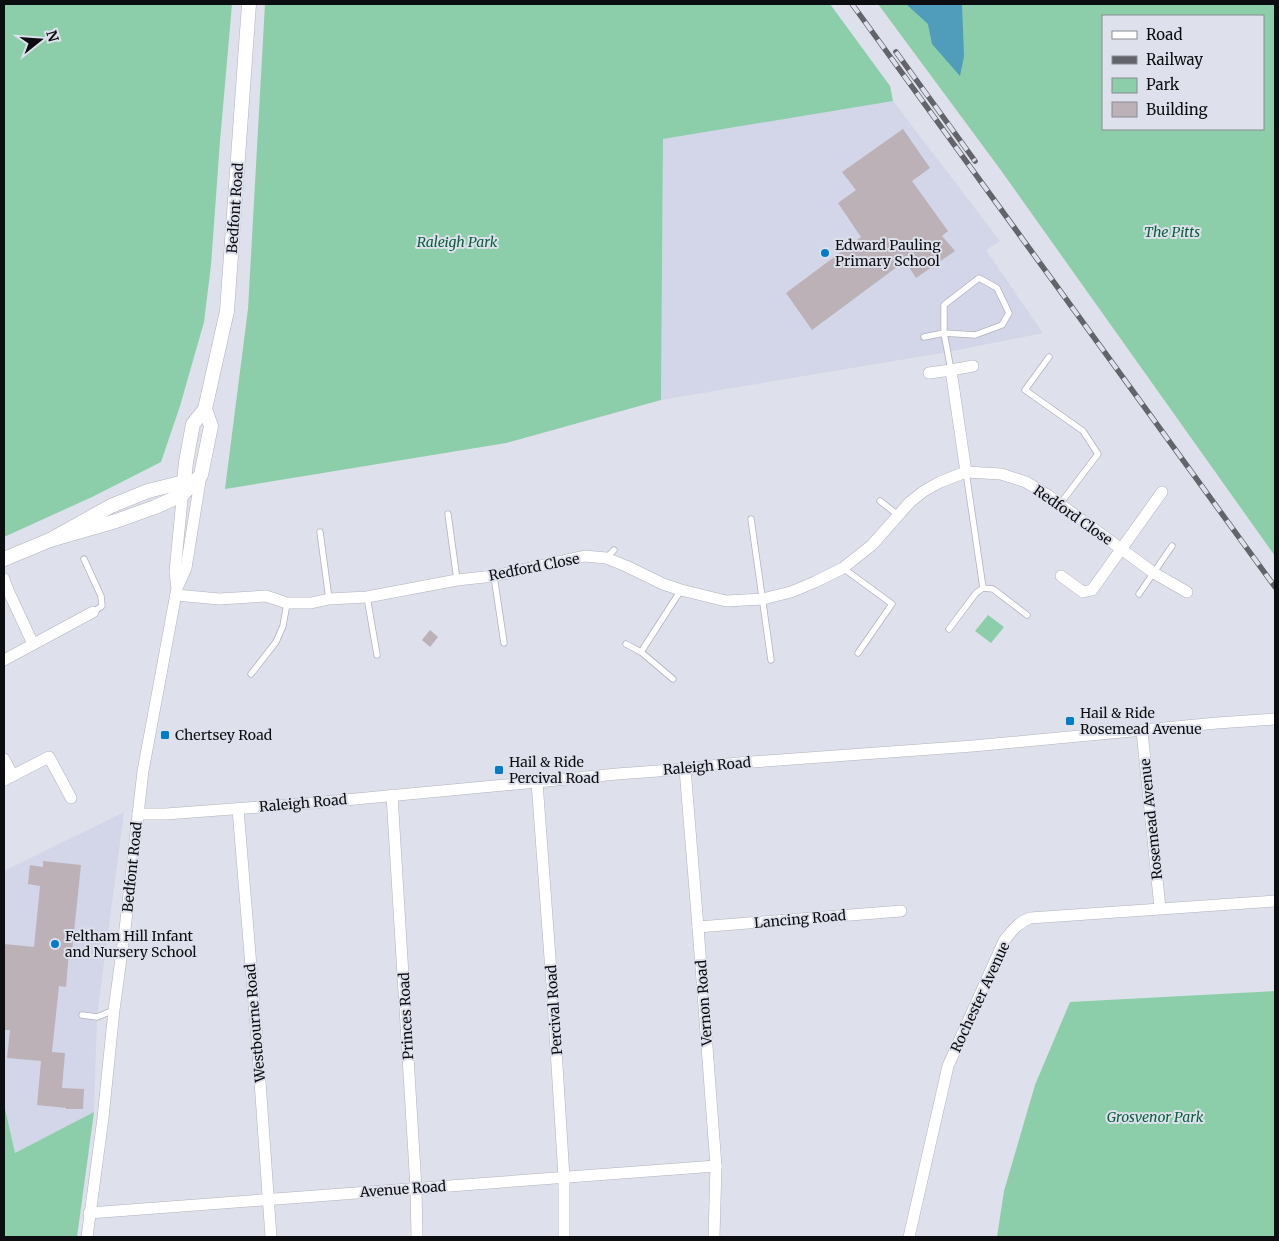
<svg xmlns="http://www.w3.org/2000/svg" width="1279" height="1241" font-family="Merriweather,serif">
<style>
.built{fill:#d2d6e8}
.green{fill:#8bcea9;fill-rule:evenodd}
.water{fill:#4f9cbb}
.building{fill:#bcb1b7}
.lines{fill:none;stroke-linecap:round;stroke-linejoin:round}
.service-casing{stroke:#b0b2bd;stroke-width:7}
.minor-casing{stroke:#b0b2bd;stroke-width:12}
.tertiary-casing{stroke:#b0b2bd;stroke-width:15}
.service{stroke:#fff;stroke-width:5.5}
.minor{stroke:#fff;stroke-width:11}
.tertiary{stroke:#fff;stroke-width:14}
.rail-casing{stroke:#62646a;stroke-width:5.5}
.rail{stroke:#dee0eb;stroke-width:4;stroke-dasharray:11;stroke-linecap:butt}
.poi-dot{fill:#007dc6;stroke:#dee0eb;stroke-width:2}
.labels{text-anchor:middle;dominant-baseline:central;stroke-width:4;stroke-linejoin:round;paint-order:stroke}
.street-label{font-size:14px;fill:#0c0d10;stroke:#dee0eb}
.park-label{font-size:14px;font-style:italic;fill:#055f3d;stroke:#dee0eb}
.poi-label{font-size:14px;fill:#0c0d10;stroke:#dee0eb;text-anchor:start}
</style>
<rect width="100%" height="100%" fill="#dee0eb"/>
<g class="built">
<path d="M893,101L1000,241L986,250L1043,333L948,352L661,400L663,139Z"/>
<path d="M124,812L97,1016L94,1112L15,1153L4,1104V871Z"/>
</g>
<g class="green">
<path d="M4,4H232L220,141L211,265L204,322L180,406L161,462L92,497L4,537Z"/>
<path d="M265,4H830L890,86L893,101L663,139L661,400L506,443L225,489L248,309Z"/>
<path d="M878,4H1275V556L1000,169ZM1103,16H1263V129H1103Z"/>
<path d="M988,615L1004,627L991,643L975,631Z"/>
<path d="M1275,991V1237H997L1004,1191L1035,1085L1070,1002Z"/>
<path d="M4,1104L15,1153L94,1112L77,1237H4Z"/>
</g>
<path class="water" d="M906,4H962L964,56L960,76L932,44L928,24Z"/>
<g class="building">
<path d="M903,129L930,168L912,181L948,231L942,236L955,251L916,278L905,261L812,330L786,293L861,237L838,203L856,190L842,172Z"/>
<path d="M430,630L438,637L430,647L422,640Z"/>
<path d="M43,861L81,865L72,951H69L66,987L59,986L52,1052L65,1053L62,1088L84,1089L83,1109H66V1108L37,1105L41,1061L7,1058L10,1030H4V944L34,947L40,886L28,884L30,865L43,867Z"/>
</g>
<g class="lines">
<g class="service-casing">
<g id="service">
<path d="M979,278L997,288L1009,313L1002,325L975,335L944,333V305Z"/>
<path d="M924,337L944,333L951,370"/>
<path d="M1049,357L1025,390L1083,431L1098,454L1060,504"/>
<path d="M966,472L983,588L993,589L1027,615"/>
<path d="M880,501L898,515"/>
<path d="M448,514L457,580"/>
<path d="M751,519L771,660"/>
<path d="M320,532L329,599"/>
<path d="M606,558L614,550"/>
<path d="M84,559L101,596L102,606L93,612"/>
<path d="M843,568L892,604L858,653"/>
<path d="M494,576L504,643"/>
<path d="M1139,594L1172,546"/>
<path d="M367,597L377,655"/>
<path d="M949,629L976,593L983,588"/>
<path d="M626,644L641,652"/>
<path d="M251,674L276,642L283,626L287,603"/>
<path d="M673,679L641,652L681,590"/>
<path d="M82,1015L97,1017L114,1010"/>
</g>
</g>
<g class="minor-casing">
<g id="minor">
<path d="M951,370L973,366"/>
<path d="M929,373L951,370L966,472"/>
<path d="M1061,576L1083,592L1092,590L1162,492"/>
<path d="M4,579L7,588L33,644"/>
<path d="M178,586L186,568L201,475"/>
<path d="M176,595L219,599L266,596L287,603H311L329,599L367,597L457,580L494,576L585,556L606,558L626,566L663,584L681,590L726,601L763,599L791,592L815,582L843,568L872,545L910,502L924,491L940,482L966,472L1001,474L1026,482L1049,496L1154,573L1187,592"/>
<path d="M4,660L93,612"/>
<path d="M1142,731L1160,908"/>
<path d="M4,759L13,776"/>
<path d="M685,769L698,927L716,1166L714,1237"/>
<path d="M4,780L49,757L71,798"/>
<path d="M537,782L552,985L564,1177V1237"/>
<path d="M392,795L416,1188L417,1237"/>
<path d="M238,809L257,1039L271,1237"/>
<path d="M138,814H166L313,803L537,782L617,774L685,769L738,763L973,746L1217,723L1275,719"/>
<path d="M698,927L901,911"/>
<path d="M89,1213L716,1166"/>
<path d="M87,1237L103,1118L114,1010L125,929L143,771L177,588L175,572L183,489"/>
<path d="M909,1237L948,1066L1004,941C1012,931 1017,923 1030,918L1275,901"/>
</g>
</g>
<g class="tertiary-casing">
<g id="tertiary">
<path d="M50,540L111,506L148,491L184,482L186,462L193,424L205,409L227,311L249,4"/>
<path d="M4,559L50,540L116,521L155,507L182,495L201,475L211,426L205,409"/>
</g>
</g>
<use href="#service" class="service"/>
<use href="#minor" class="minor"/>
<use href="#tertiary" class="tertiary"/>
<g class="rail-casing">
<g id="rail">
<path d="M852,4L1275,587"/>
<path d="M896,52L975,161"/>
</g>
</g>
<use href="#rail" class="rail"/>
</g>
<g class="poi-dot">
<circle cx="825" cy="253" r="5"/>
<rect x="1065" y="716" width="10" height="10" rx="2.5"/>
<rect x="160" y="730" width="10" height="10" rx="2.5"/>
<rect x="494" y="765" width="10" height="10" rx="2.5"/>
<circle cx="55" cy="944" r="5"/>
</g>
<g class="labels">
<g class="street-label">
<text transform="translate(235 208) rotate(-86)">Bedfont Road</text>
<text transform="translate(1073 515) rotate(35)">Redford Close</text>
<text transform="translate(534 567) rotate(-11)">Redford Close</text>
<text transform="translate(707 766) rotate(-5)">Raleigh Road</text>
<text transform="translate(303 803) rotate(-5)">Raleigh Road</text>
<text transform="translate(1151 819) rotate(-96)">Rosemead Avenue</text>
<text transform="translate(132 867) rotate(-84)">Bedfont Road</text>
<text transform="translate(800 919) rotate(-5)">Lancing Road</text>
<text transform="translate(980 997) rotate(-65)">Rochester Avenue</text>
<text transform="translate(704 1003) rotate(-94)">Vernon Road</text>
<text transform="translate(554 1010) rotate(-94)">Percival Road</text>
<text transform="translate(406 1016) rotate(-93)">Princes Road</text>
<text transform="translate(255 1023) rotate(-95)">Westbourne Road</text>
<text transform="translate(403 1189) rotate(-4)">Avenue Road</text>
</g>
<g class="park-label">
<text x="1172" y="232">The Pitts</text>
<text x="457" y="242">Raleigh Park</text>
<text x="1155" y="1117">Grosvenor Park</text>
</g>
<g class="poi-label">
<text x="835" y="245">Edward Pauling<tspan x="835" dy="16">Primary School</tspan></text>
<text x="1080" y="713">Hail &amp; Ride<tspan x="1080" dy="16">Rosemead Avenue</tspan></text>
<text x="175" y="735">Chertsey Road</text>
<text x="509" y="762">Hail &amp; Ride<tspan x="509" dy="16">Percival Road</tspan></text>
<text x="65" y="936">Feltham Hill Infant<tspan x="65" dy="16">and Nursery School</tspan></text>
</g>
</g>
<rect width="1279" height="1241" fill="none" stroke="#0c0d10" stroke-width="10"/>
<rect x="1102" y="15" width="162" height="115" fill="#dee0eb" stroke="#8a8c93"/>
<rect x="1112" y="31" width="25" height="8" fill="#ffffff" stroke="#8a8c93"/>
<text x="1146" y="40" font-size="15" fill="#0c0d10">Road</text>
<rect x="1112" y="56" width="25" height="8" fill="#62646a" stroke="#8a8c93"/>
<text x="1146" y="65" font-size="15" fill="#0c0d10">Railway</text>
<rect x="1112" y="78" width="25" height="15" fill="#8bcea9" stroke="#8a8c93"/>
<text x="1146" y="90" font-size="15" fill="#0c0d10">Park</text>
<rect x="1112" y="102" width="25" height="15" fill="#bcb1b7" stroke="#8a8c93"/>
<text x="1146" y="115" font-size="15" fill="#0c0d10">Building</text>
<g transform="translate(40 40) rotate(73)" stroke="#dee0eb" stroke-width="4" paint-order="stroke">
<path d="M0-4L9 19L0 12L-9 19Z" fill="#0c0d10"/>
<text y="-8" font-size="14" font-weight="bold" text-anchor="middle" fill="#0c0d10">N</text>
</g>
</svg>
